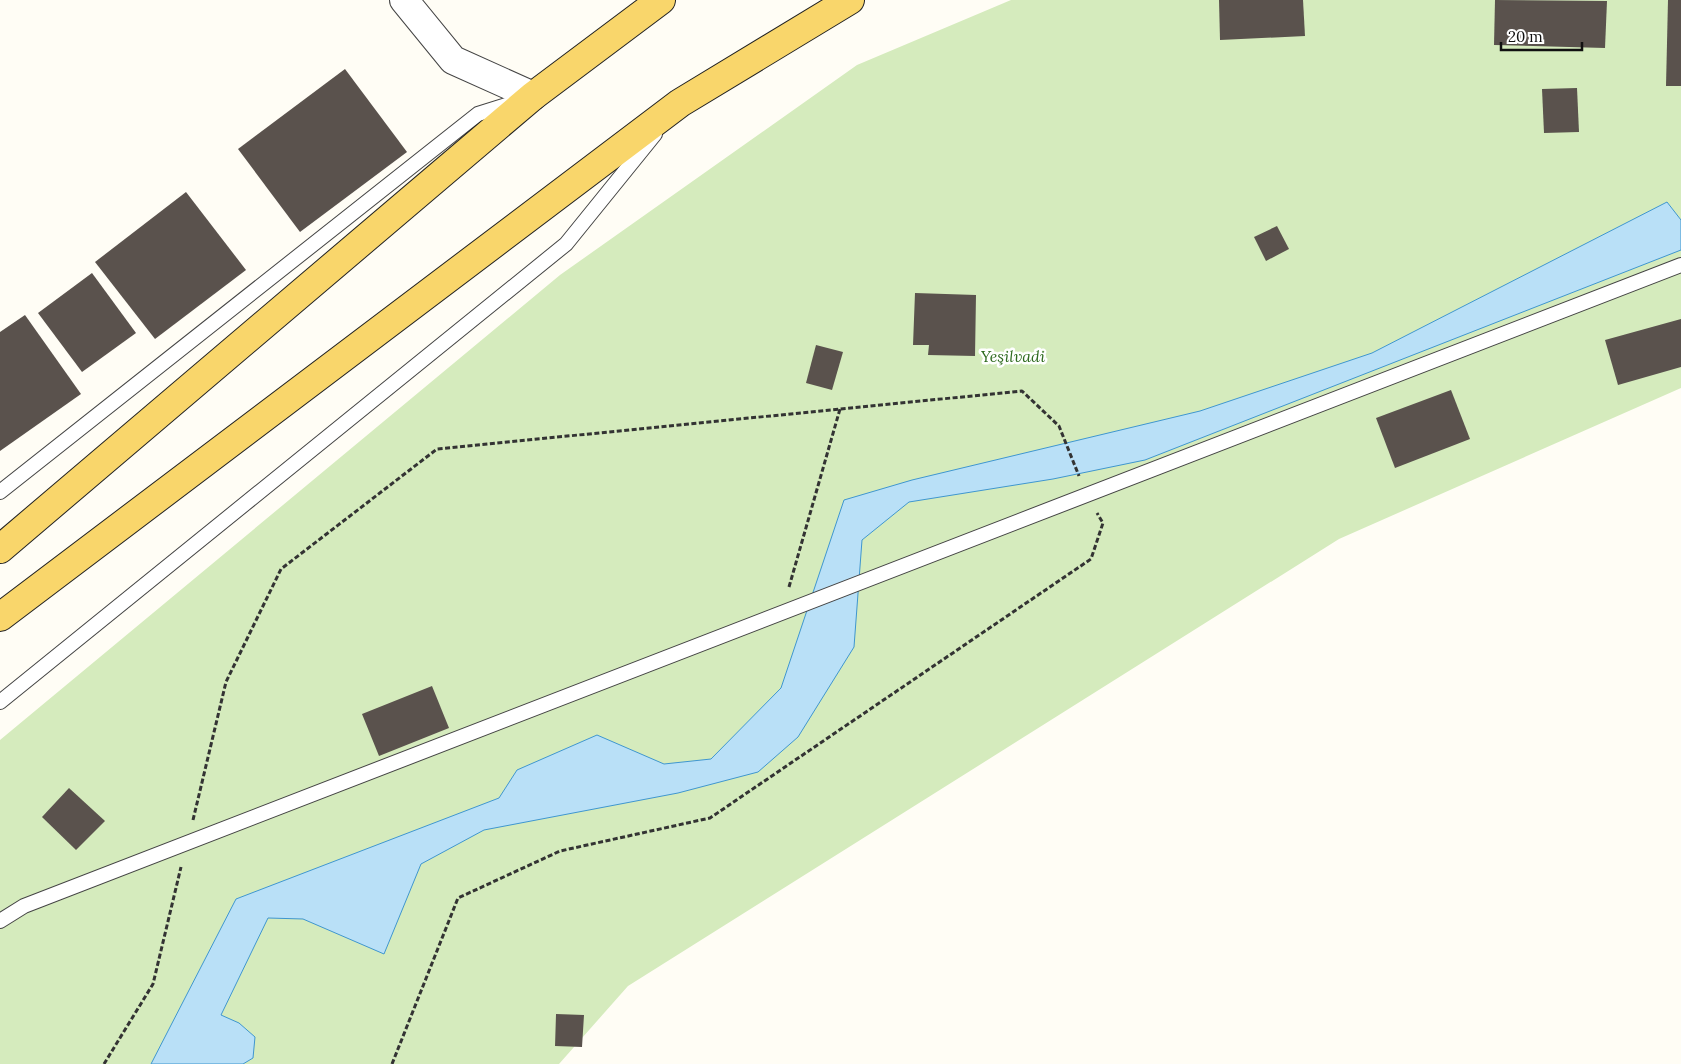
<svg xmlns="http://www.w3.org/2000/svg" width="1681" height="1064" font-family="Lora,serif">
<style>
.green{fill:#d5ebbd}
.water{fill:#b9e0f7;stroke:#3f96cf}
.building{fill:#5a524d}
.lines{fill:none;stroke-linecap:round;stroke-linejoin:round}
.service-casing{stroke:#444;stroke-width:16}
.minor-casing{stroke:#444;stroke-width:30}
.primary-casing{stroke:#222;stroke-width:30}
.path{stroke:#333;stroke-width:3;stroke-dasharray:5 2.5;stroke-linecap:butt}
.service{stroke:#fff;stroke-width:14}
.minor{stroke:#fff;stroke-width:28}
.primary{stroke:#f9d66b;stroke-width:28}
.labels{text-anchor:middle;dominant-baseline:central;stroke-width:5;stroke-linejoin:round;paint-order:stroke}
.park-label{font-size:16px;font-style:italic;fill:#2f6b1f;stroke:#fff}
</style>
<rect width="100%" height="100%" fill="#fffdf5"/>
<path class="green" d="M1011,0H1681V388L1339,539L628,986L559,1064H0V740L560,275L857,65Z"/>
<path class="water" d="M1667,202L1681,220V250L1145,460L1053,479L909,502L862,540L854,647L798,737L758,772L678,793L484,830L421,864L384,954L303,919L268,918L221,1015L239,1023L255,1037L253,1058L243,1064H151L236,899L499,798L517,770L597,735L664,764L711,759L781,688L844,500L912,480L1200,411L1372,353Z"/>
<g class="building">
<path d="M1219,0H1303L1305,36L1220,40Z"/>
<path d="M1495,0L1607,1L1605,48L1494,45Z"/>
<path d="M1668,0H1681V86H1666Z"/>
<path d="M345,69L407,152L300,232L238,149Z"/>
<path d="M1577,88L1579,132L1544,133L1542,89Z"/>
<path d="M186,192L246,270L155,339L95,262Z"/>
<path d="M1277,226L1289,249L1266,261L1254,237Z"/>
<path d="M92,273L136,333L82,372L38,313Z"/>
<path d="M915,293L976,295L975,356L928,355L929,345H913Z"/>
<path d="M25,315L81,394L0,451V332Z"/>
<path d="M1681,319V367L1618,385L1605,340Z"/>
<path d="M816,345L843,352L832,390L806,383Z"/>
<path d="M1451,390L1470,439L1395,468L1376,418Z"/>
<path d="M432,686L449,728L379,756L362,714Z"/>
<path d="M69,788L105,821L76,850L42,817Z"/>
<path d="M556,1014L584,1015L582,1047L555,1046Z"/>
</g>
<g class="lines">
<g class="service-casing">
<g id="service">
<path d="M0,492L478,114L516,102"/>
<path d="M0,702L566,244L655,134"/>
<path d="M0,921L24,906L1681,265"/>
</g>
</g>
<g class="minor-casing">
<path id="minor" d="M404,0L453,60L533,96"/>
</g>
<g class="primary-casing">
<g id="primary">
<path d="M0,549L533,96L661,0"/>
<path d="M0,617L680,103L850,0"/>
</g>
</g>
<g class="path">
<path d="M789,587L840,409"/>
<path d="M193,820L226,682L281,569L437,449L1022,391L1059,426L1079,476"/>
<path d="M104,1064L153,984L181,867"/>
<path d="M392,1064L458,898L560,851L710,818L1091,559L1103,523L1097,513"/>
</g>
<use href="#service" class="service"/>
<use href="#minor" class="minor"/>
<use href="#primary" class="primary"/>
</g>
<g class="labels">
<g class="park-label">
<text x="1013" y="356">Yeşilvadi</text>
</g>
</g>
<path d="M1501 42v8h81v-8" fill="none" stroke="#111111" stroke-width="2.5"/>
<text x="1508" y="42" font-size="15" fill="#111111" stroke="#ffffff" stroke-width="4" paint-order="stroke">20 m</text>
</svg>
